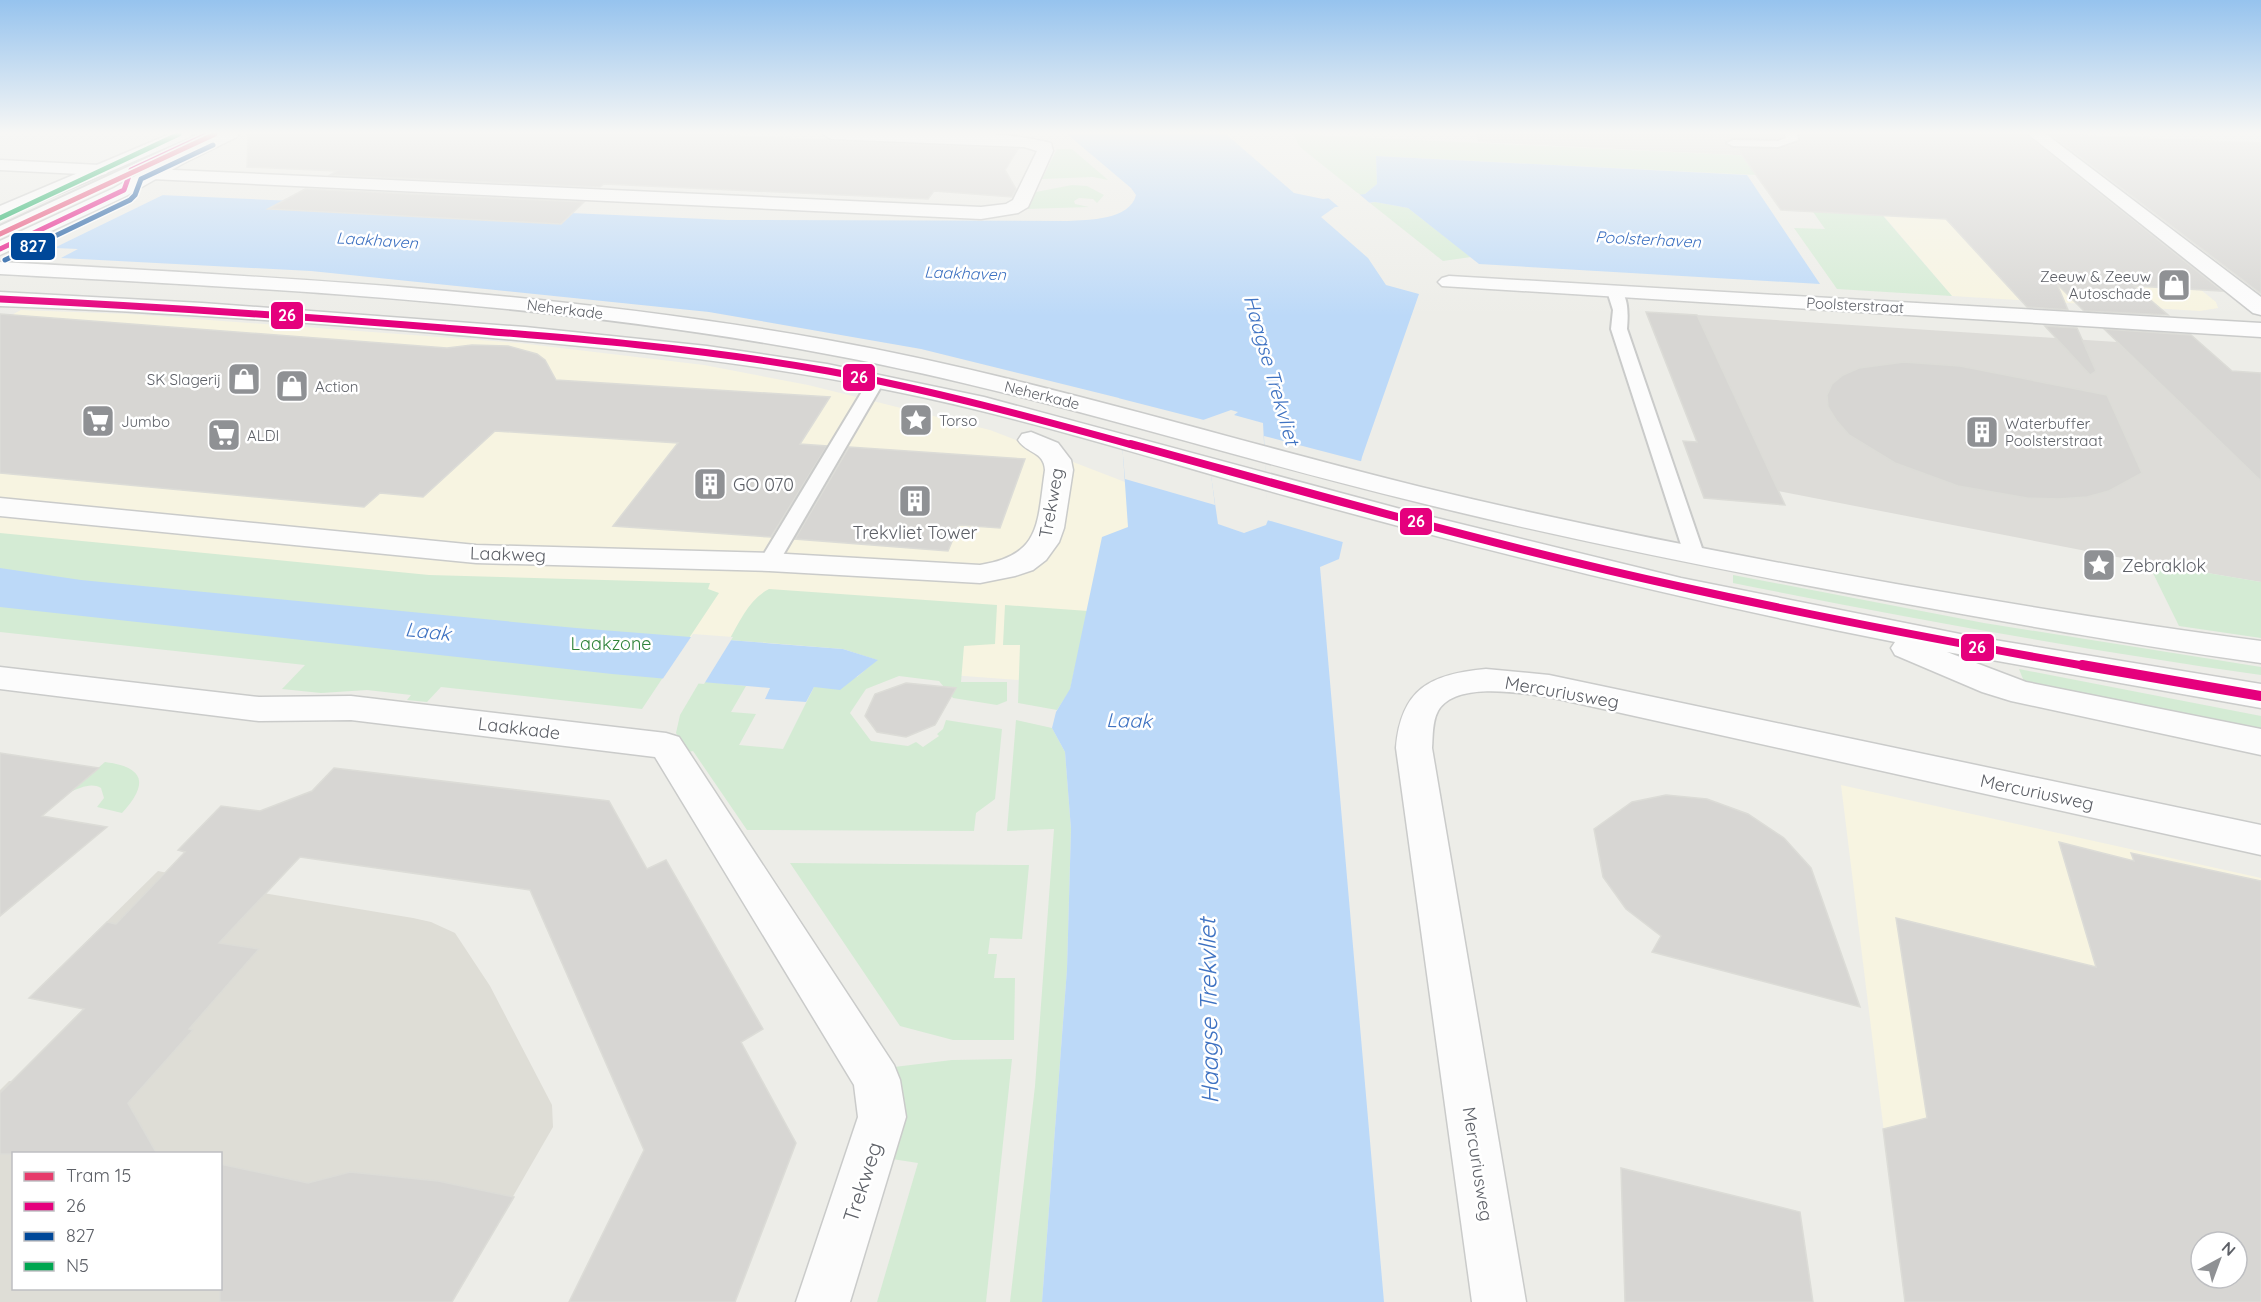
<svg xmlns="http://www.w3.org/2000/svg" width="2261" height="1302" font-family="Quicksand,sans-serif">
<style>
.commercial{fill:#f7f4e1;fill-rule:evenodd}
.industrial{fill:#dddcd8}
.education{fill:#deddd6;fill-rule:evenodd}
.green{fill:#d4ebd4}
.water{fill:#bcd9f8;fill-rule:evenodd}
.pier{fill:#edede8}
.building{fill:#d7d6d3;stroke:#dcdcd7;stroke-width:1.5;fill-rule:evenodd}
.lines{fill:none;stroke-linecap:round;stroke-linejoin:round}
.service-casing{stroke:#cacbca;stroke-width:4}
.minor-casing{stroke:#cacbca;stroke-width:3}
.secondary-casing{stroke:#cacbca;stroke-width:3}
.service{fill:#fcfcfc;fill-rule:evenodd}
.minor{fill:#fcfcfc;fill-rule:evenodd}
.secondary{fill:#fcfcfc;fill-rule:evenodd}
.bus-1-far3-casing{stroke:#fff;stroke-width:8}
.bus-1-far2-casing{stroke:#fff;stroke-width:10}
.bus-1-far1-casing{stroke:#fff;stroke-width:12}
.bus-1-casing{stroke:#fff;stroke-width:15}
.bus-2-casing{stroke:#fff;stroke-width:8}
.bus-3-casing{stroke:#fff;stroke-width:8}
.bus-1-far3{stroke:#e5007d;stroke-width:5}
.bus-1-far2{stroke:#e5007d;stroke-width:7}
.bus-1-far1{stroke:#e5007d;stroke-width:8}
.bus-1{stroke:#e5007d;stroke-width:10}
.bus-2{stroke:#004899;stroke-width:5}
.bus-3{stroke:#00a651;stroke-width:5}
.tram-1-casing{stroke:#fff;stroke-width:8}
.tram-1{stroke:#e63a6b;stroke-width:5}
.labels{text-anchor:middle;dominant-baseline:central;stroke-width:5;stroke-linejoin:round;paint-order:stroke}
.far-poi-label{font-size:15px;fill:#5d6067;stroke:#fff;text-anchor:start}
.far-street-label{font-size:15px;fill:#5d6067;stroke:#fff}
.far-water-label{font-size:16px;font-style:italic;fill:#3e72c2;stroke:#fff}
.poi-label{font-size:18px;fill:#5d6067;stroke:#fff;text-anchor:start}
.street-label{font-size:18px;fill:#5d6067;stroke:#fff}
.park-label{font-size:18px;fill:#2f833a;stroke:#fff}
.water-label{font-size:20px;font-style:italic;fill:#3e72c2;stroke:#fff}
.near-street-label{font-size:21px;fill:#5d6067;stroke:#fff}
.near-water-label{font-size:24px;font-style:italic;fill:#3e72c2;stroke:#fff}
.line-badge{stroke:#fff;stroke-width:2}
.badge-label{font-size:16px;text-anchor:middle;font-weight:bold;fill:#fff}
</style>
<rect width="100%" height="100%" fill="#edede8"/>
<g class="commercial">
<path d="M2007,134L2216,302L2218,308L2200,311L1952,296L1871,201Z"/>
<path d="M21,310L129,314L519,343L704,365L808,385L990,430L1138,487L1100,686L829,666L0,589V321Z"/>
<path d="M1841,785L2261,878V1302H1905ZM2201,1242H2237V1278H2201Z"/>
</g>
<g class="industrial">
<path d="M1476,134H1813L1835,160L1478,142Z"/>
<path d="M1697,315L2117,342L2261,481V582L2148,563L1778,491Z"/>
</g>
<path class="education" d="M158,871L257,892L413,918L431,922L455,933L490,986L552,1105L553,1127L452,1302H0V1090L9,1081H12L83,1009L29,998ZM14,1154H220V1288H14Z"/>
<g class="green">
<path d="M1293,134L1835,160L1952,296L1837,289L1794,228L1825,229L1811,209L1757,175L1376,156L1377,184L1365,194L1360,195L1300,147Z"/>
<path d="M1057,149H1072L1108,180L1093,177L1042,179Z"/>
<path d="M1072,185L1087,186L1104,195L1097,203L1093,199L1079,198L1074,201L1075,204L1089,207L1026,209L1036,192Z"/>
<path d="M1375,202L1408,208L1471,257L1443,261L1370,203Z"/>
<path d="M0,533L429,575L710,583L708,589L719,593L642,709L441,687L427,702L407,700L411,695L367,690L321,693L282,689L305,665L0,632Z"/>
<path d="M2148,563L2261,582V638L2179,626Z"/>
<path d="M1733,575L1984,623L2261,667V675C2084,650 1908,618 1733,583Z"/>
<path d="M769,589L997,605L995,644L964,646L961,682H1007V701L997,705L953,698L939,681L899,676L866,689L850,713L871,741L908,746L916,742L923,747L939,736L937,734L943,729L946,720L1002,729L995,799L976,813L974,831L747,830L693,751L688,752L676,733L680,715L700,681L746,686L731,712L756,714L739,745L783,749L814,687L857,677L877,660L843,649L729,640C740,621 749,599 769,589Z"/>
<path d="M1005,605L1088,611L1070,690L1057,710L1018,703L1020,645H1003Z"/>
<path d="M2019,669L2261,716V732L2025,684Z"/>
<path d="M1016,720L1052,728L1065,752L1071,829L1067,969L1042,1302H1010L1035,1086L1054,829L1007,831Z"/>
<path d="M105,762C145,767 149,784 122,813L97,807L104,798L101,788C91,782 80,788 70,792Z"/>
<path d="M790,863L1029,865L1022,939L990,938L988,954H997L994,978H1015L1014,1040H953L900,1026Z"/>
<path d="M1012,1059L986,1302H877L918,1163L892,1159L894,1067L952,1060Z"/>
</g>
<g class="water">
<path d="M1067,134H1226L1294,193L1323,199L1365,194L1377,184L1376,156L1747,175L1820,284L1479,264L1408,208L1375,202L1335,207L1321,217L1368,258L1386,285L1419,294L1362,457L1339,559L1320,567L1384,1302H1042L1067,969L1071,829L1065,752L1052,728L1056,712L1070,689L1102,537L1128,527L1119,398L921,349L709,312L311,271L61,258L78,249L55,248L0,205L125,212L160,195L728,220L1068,221C1088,220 1130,220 1136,195L1131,188ZM1231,410L1238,412L1234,415L1263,423L1268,520L1266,525L1244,533L1218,524L1203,420Z"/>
<path d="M0,568L81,580L576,628L843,649L878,660L840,690L814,687L806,702L765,699L770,688L612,674L0,607Z"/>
</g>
<g class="pier">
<path d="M159,192H169L52,249L0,246V202L125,209Z"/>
<path d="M1358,193L1372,205L1340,208L1327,197Z"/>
<path d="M1118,398L1204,420L1215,505L1125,479Z"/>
<path d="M1264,436L1364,462L1346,543L1267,520Z"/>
<path d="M693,634L733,637L704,684L662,680Z"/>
</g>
<g class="building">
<path d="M248,134H698L1018,149L1005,170L1016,189L1012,197L934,191L928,199L604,184L600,187L330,175L337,171L247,167Z"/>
<path d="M1726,134H1783V137L1778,139H1730Z"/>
<path d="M1799,134H2026L2222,291L2134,286L2168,315L2084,311L2057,284L2068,310L2027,307L1946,219L1781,210L1737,148L1779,149L1799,142Z"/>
<path d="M2050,134L2261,143V293H2260Z"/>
<path d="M305,189L584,202L561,224L268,209Z"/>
<path d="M1646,312L1697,315L1785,505L1704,498L1683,441L1697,442Z"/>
<path d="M0,314L447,348L472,345L508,346L537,354L545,360L556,380L830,397L800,444L827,446L771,537L613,526L678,443L495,431L423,497L380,493L364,507L0,473Z"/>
<path d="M2045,326L2077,328L2096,371L2090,375Z"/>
<path d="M2104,329L2191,335L2232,371L2261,373V481Z"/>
<path d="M1904,362L1960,366L2107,395L2142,473L2109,491L2087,497L2059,499L2027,498L1958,486L1895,463L1849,435L1836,420L1828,407L1827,395L1832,384L1843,375L1859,368Z"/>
<path d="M849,447L1025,459L1000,528L959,525L948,551L795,539Z"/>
<path d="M906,683L956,688L935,725L906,737L877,732L865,716L875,694Z"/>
<path d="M0,753L99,768L42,816L107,827L0,916Z"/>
<path d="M334,768L609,801L647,869L666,860L763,1029L741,1042L796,1143L735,1302H569L644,1150L530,890L300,857L219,943L259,949L189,1029L193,1030L128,1103L157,1154H0V1093L84,1009L29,998L107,922L116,924L185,852L178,850L221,806L260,811L312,791Z"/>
<path d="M1666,795L1707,799L1748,814L1784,838L1811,868L1860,1007L1652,952L1661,936L1626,909L1603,877L1594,829L1632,802Z"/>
<path d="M2059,842L2134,861L2131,853L2261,881V1302H1905L1883,1129L1927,1118L1896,918L2096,967ZM2201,1242H2237V1278H2201Z"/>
<path d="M220,1164L308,1183L350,1172L438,1181L514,1197L452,1302H220Z"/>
<path d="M1621,1168L1800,1212L1813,1302H1625Z"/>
</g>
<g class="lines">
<g class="service-casing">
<g id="service">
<path d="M199,134H214L0,235V226Z"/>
<path d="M1785,134H1797L1798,140L1778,147L1733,146L1727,143L1733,140L1778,141L1786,138Z"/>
<path d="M1614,287C1630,291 1628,316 1627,329L1704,554L1701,558H1687L1684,554L1611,329L1613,310L1607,291Z"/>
<path d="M877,375L885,380L779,562L776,566L769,568L762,566L759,562L869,380Z"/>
</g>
</g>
<g class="minor-casing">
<g id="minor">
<path d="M823,134C894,134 982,126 1051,143L1053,151L1028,207L1018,213L981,219L152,179L146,178L143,174L146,170L152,169L981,207L1006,204L1013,200L1037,151L1024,147L831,139Z"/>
<path d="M2028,134H2046L2261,297V315L2253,313Z"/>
<path d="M0,160L100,165L106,166L109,170L106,174L100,175L0,170Z"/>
<path d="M1449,276L2261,323V337L1442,286L1438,282L1442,278Z"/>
<path d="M1031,432L1058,443L1071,460L1073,470L1064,528L1059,542L1046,560L1033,570L1015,576L980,583L769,571L476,563L0,516V498L476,545L769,553L980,565C1042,555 1037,523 1045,470C1044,451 1027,454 1018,440L1022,434Z"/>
<path d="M0,667L259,697L351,696L666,733L679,737L894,1065L900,1080L906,1117L850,1302H796L858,1117L854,1085L655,757L351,720L259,721L0,689Z"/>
<path d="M1486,669L1549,675L2261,825V855L1549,697C1521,693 1455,681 1438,711C1432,722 1433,736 1432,748L1526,1302H1472L1396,748C1401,689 1430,674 1486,669Z"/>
</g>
</g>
<g class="secondary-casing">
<g id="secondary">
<path d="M170,134H192L190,137L0,219V206Z"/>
<path d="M218,134H239L237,137L184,163L126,196L0,255V241L114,188L172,155Z"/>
<path d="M0,262C276,277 554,291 827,340C1028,376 1223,438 1421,487C1578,525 1737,556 1896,584C2017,605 2139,625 2261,641V663C2139,646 2017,624 1896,602C1737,573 1578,542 1421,503C1223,455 1028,391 827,354C555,303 277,289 0,274Z"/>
<path d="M0,292L202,303L525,327L707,346L827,364L984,397L1408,511L1681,578L1970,636L2261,684V708L1947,652L2026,682L2261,729V755L2011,701L1982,692L1895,655L1891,648L1895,642C1691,602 1490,552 1291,497C1157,460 1024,417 888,390C739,359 587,346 436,333C291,321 145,311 0,306Z"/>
</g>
</g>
<use href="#service" class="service"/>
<use href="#minor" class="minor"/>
<use href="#secondary" class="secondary"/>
<g class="bus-1-far3-casing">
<path id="bus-1-far3" d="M0,249L124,190L131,170L208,134"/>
</g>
<g class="bus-1-far2-casing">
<path id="bus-1-far2" d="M0,299C148,306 296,316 444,328C572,338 701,348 828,371C932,390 1034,418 1136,446"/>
</g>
<g class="bus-1-far1-casing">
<path id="bus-1-far1" d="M1131,444C1314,494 1497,547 1682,587C1818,617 1954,643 2091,667"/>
</g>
<g class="bus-1-casing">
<path id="bus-1" d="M2082,665L2261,696"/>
</g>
<g class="bus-2-casing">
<path id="bus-2" d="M5,260L130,200L135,195L141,179L213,145"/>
</g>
<g class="bus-3-casing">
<path id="bus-3" d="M0,218L179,134"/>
</g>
<use href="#bus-1-far3" class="bus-1-far3"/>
<use href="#bus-1-far2" class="bus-1-far2"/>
<use href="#bus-1-far1" class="bus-1-far1"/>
<use href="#bus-1" class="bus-1"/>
<use href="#bus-2" class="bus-2"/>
<use href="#bus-3" class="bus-3"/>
<g class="tram-1-casing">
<path id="tram-1" d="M0,234L215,134"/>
</g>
<use href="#tram-1" class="tram-1"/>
</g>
<linearGradient id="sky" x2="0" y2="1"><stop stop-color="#96c3ee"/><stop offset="0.42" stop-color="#f7f7f5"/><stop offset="1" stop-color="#f7f7f5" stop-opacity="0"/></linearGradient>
<rect width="2261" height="316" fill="url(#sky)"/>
<defs>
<g id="shop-square" transform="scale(1.725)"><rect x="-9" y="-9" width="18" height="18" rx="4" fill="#8f9194" stroke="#fff"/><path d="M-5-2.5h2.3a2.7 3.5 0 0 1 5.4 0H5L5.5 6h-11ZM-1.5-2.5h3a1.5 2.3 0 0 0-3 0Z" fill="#fff"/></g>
<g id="sight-square" transform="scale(1.725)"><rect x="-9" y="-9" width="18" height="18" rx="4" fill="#8f9194" stroke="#fff"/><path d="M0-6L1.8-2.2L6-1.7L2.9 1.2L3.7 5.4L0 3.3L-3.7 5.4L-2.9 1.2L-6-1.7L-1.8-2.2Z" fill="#fff"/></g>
<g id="supermarket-square" transform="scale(1.725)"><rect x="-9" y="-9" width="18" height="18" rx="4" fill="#8f9194" stroke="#fff"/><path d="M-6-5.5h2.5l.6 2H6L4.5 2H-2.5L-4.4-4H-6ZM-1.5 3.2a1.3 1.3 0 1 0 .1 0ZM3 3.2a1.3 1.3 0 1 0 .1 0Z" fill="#fff"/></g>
<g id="building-square" transform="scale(1.725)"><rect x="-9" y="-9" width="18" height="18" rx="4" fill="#8f9194" stroke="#fff"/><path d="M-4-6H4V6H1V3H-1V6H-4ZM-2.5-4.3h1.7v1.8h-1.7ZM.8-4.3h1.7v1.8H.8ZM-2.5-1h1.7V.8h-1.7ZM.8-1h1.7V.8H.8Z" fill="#fff"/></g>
</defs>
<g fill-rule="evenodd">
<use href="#shop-square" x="2174" y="285"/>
<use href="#shop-square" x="244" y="379"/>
<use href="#shop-square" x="292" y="386"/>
<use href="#sight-square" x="916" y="420"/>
<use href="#supermarket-square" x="98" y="421"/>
<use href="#building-square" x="1982" y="432"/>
<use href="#supermarket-square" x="224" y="435"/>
<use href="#building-square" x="710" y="484"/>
<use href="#building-square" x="915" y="501"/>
<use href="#sight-square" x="2099" y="565"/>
</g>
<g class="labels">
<g class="far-poi-label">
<text x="2151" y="276" text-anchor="end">Zeeuw &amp; Zeeuw<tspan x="2151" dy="17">Autoschade</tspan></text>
<text x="221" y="379" text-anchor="end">SK Slagerij</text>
<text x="315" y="386">Action</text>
<text x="939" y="420">Torso</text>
<text x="121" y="421">Jumbo</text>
<text x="2005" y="423">Waterbuffer<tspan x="2005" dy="17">Poolsterstraat</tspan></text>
<text x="247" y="435">ALDI</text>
</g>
<g class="far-street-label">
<text transform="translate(1855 305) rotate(3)">Poolsterstraat</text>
<text transform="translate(565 309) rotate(7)">Neherkade</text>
<text transform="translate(1042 395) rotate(14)">Neherkade</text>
</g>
<g class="far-water-label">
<text transform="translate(1648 239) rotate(3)">Poolsterhaven</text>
<text transform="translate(377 240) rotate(4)">Laakhaven</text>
<text transform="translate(965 273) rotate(2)">Laakhaven</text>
</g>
<g class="poi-label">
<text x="733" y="484">GO 070</text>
<text x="915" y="532" text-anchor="middle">Trekvliet Tower</text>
<text x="2122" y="565">Zebraklok</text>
</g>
<g class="street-label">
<text transform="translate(1051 503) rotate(-80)">Trekweg</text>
<text transform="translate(508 554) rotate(2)">Laakweg</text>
<text transform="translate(1562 692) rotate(10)">Mercuriusweg</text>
<text transform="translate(519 728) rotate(7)">Laakkade</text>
<text transform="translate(2037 792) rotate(12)">Mercuriusweg</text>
<text transform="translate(1478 1164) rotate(81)">Mercuriusweg</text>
</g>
<g class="park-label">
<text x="611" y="643">Laakzone</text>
</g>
<g class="water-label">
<text transform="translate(1272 370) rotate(74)">Haagse Trekvliet</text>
<text transform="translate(428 631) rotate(6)">Laak</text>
<text transform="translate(1129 720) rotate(1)">Laak</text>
</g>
<g class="near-street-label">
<text transform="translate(862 1182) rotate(-72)">Trekweg</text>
</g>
<g class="near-water-label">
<text transform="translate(1208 1011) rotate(-91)">Haagse Trekvliet</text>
</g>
</g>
<g class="line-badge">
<rect x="10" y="232" width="46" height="29" rx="6" fill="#004899"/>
<rect x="270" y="301" width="34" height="29" rx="6" fill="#e5007d"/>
<rect x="842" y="363" width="34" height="29" rx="6" fill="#e5007d"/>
<rect x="1399" y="507" width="34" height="29" rx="6" fill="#e5007d"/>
<rect x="1960" y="633" width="35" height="29" rx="6" fill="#e5007d"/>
</g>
<g class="badge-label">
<text x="33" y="252">827</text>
<text x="287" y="321">26</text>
<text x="859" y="383">26</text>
<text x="1416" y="527">26</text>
<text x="1977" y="653">26</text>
</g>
<rect x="12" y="1152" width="210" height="138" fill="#ffffff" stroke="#bebfc2" stroke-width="1.5"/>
<rect x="24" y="1172" width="30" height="9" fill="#e63a6b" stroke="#bebfc2" stroke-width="1.5"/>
<text x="66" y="1182" font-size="18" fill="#5d6067">Tram 15</text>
<rect x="24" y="1202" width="30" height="9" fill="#e5007d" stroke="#bebfc2" stroke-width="1.5"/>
<text x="66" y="1212" font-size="18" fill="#5d6067">26</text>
<rect x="24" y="1232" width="30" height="9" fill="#004899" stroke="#bebfc2" stroke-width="1.5"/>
<text x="66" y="1242" font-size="18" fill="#5d6067">827</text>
<rect x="24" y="1262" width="30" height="9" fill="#00a651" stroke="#bebfc2" stroke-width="1.5"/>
<text x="66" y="1272" font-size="18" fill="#5d6067">N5</text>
<g transform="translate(2219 1260) rotate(41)"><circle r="28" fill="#ffffff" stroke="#bebfc2" stroke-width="1.5"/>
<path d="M0-4.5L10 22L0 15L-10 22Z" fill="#8f9194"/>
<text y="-9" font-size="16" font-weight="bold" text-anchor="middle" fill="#5d6067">N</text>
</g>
</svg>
